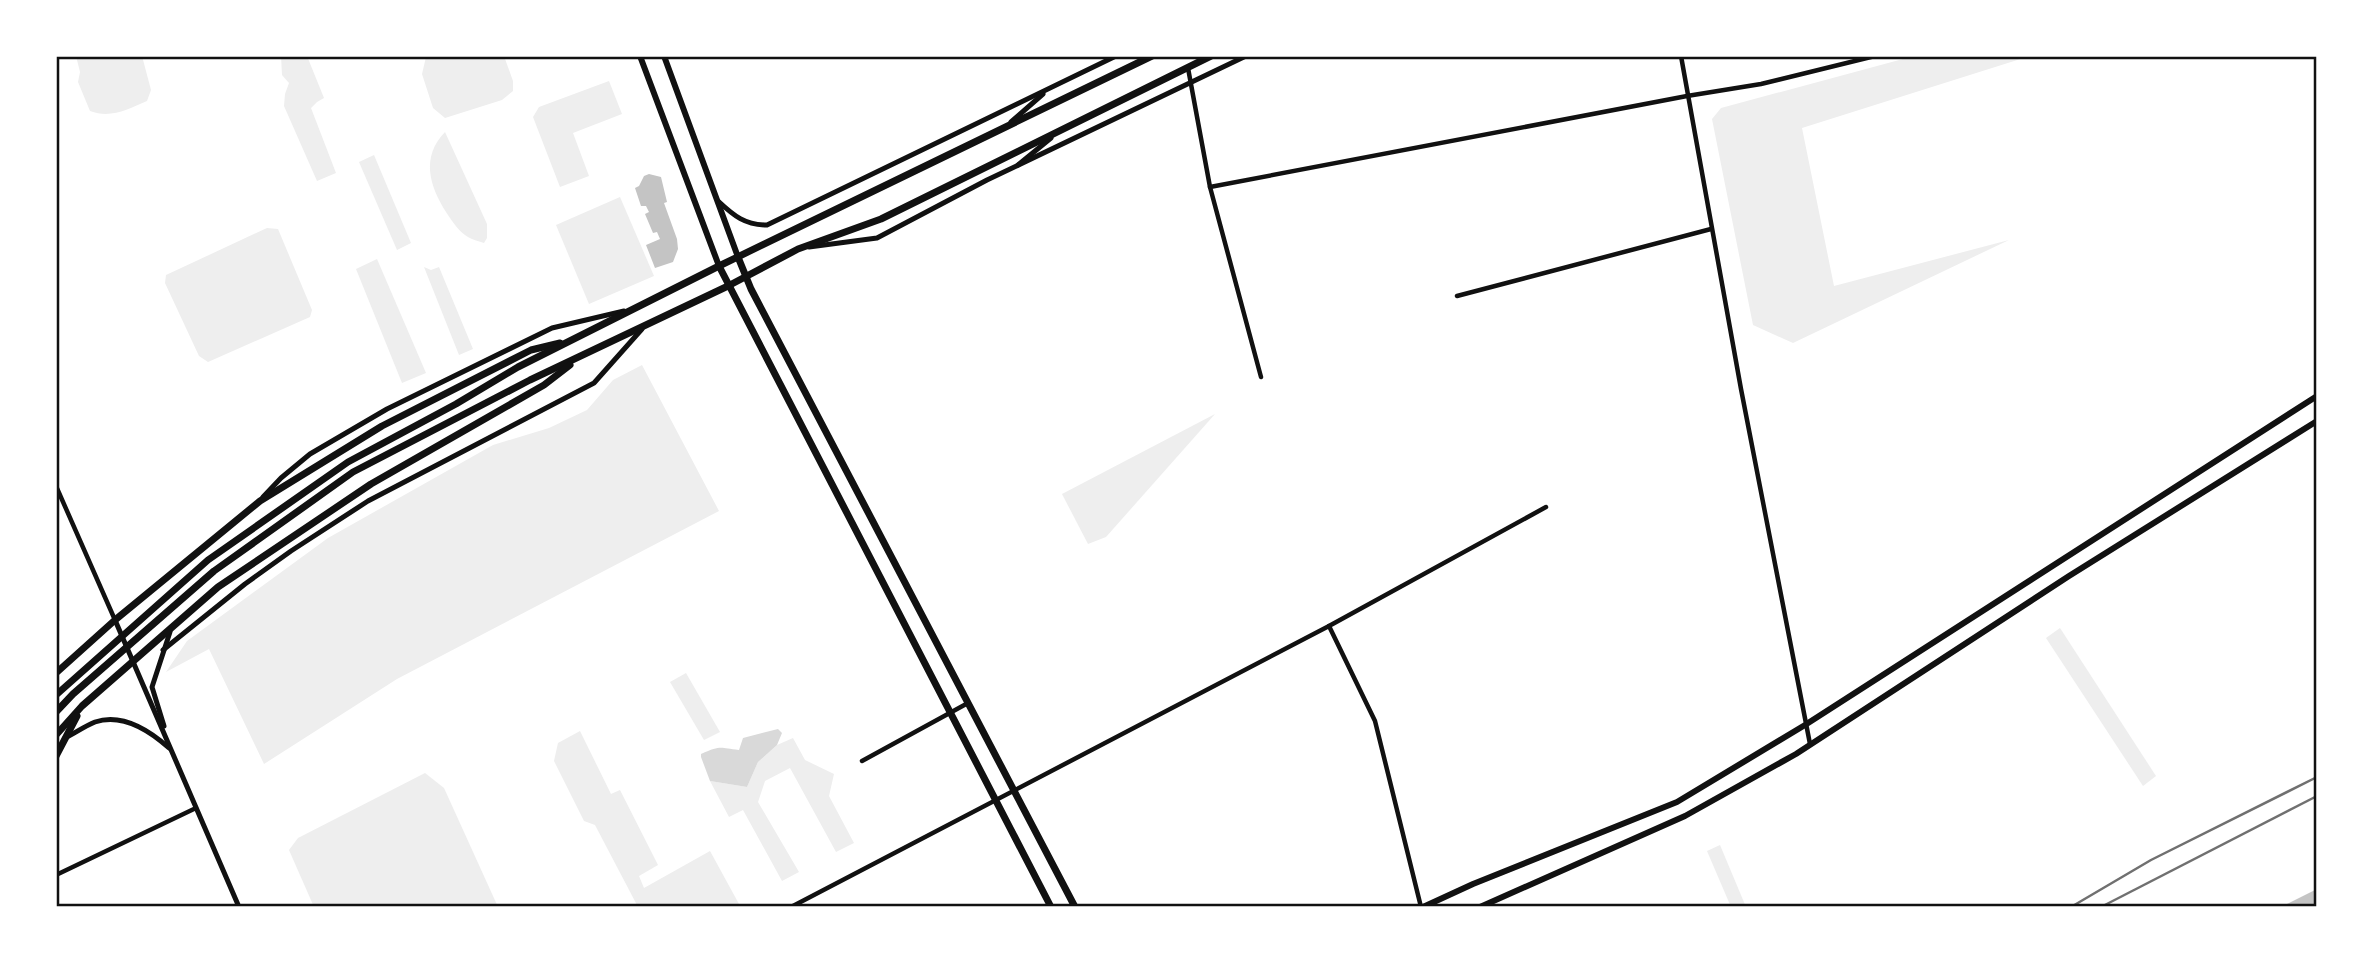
<svg xmlns="http://www.w3.org/2000/svg" width="2373" height="963" font-family="'Noto Sans',sans-serif">
<style>
.green{fill:#eee}
.water{fill:#d9d9d9}
.building{fill:#c4c4c4}
.lines{fill:none;stroke-linecap:round;stroke-linejoin:round}
.minor{stroke:#111;stroke-width:4.5}
.tertiary{stroke:#111;stroke-width:5}
.secondary{stroke:#111;stroke-width:6}
.primary{stroke:#111;stroke-width:7}
.rail{stroke:#707070;stroke-width:2.5}
.neatline{fill:none;stroke:#111;stroke-width:2.5}
</style>
<rect width="100%" height="100%" fill="#fff"/>
<g class="green">
<path d="M76,56H142L151,90L147,101C128,109 111,119 90,111L78,82L80,72Z"/>
<path d="M281,56H307L324,98L317,102L311,108L336,173L317,181L284,106L285,94L289,83L282,75Z"/>
<path d="M442,56H504L513,81V91L502,100L445,118L433,108L422,74L426,57Z"/>
<path d="M1914,56H2030L1802,128L1834,286L2009,240L1793,343L1753,325L1712,119L1721,108Z"/>
<path d="M609,81L622,114L573,133L589,176L560,187L533,117L539,107Z"/>
<path d="M445,132L487,224V238L484,243C479,241 473,240 468,237C459,232 452,221 446,212C429,185 421,157 445,132Z"/>
<path d="M374,155L411,243L397,250L359,162Z"/>
<path d="M620,197L654,276L589,304L556,225Z"/>
<path d="M267,228L278,229L312,310L310,317L208,362L199,356L165,283L166,275Z"/>
<path d="M377,259L426,373L402,383L356,269Z"/>
<path d="M424,267L431,270L439,267L473,349L459,355Z"/>
<path d="M642,365L719,511L397,679L264,764L209,649L166,672L187,641L328,538L493,445L549,428L587,410L613,380Z"/>
<path d="M1215,414L1106,537L1088,544L1062,494Z"/>
<path d="M2060,628L2156,776L2143,786L2046,638Z"/>
<path d="M686,673L720,732L704,740L670,682Z"/>
<path d="M580,731L611,794L620,790L658,865L639,876L644,888L710,851L739,904L734,907H638L595,825L584,821L554,761L558,743Z"/>
<path d="M793,738L805,760L834,774L829,796L854,843L836,852L790,768L765,781L758,802L799,872L782,881L743,810L729,817L710,781L747,787L758,762L777,745Z"/>
<path d="M425,773L444,788L498,907H314L289,850L298,838Z"/>
<path d="M1720,845L1746,907H1731L1707,851Z"/>
</g>
<path class="water" d="M778,729L782,733L777,745L758,762L747,787L710,781L701,757V754C722,745 719,748 739,750L743,738Z"/>
<g class="building">
<path d="M649,174L661,177L667,202L664,203L677,239L678,249L673,262L655,268L646,245L660,239L657,232L653,233L645,214L649,212L646,206H641L635,188L639,186L644,176Z"/>
<path d="M2317,889V907H2281Z"/>
</g>
<g class="lines">
<g class="minor">
<path d="M1681,56L1741,389L1810,744"/>
<path d="M1188,68L1210,187L1261,377"/>
<path d="M1210,187L1687,96L1761,84L1875,56"/>
<path d="M1457,296L1711,229"/>
<path d="M56,486L115,620"/>
<path d="M1329,626L1546,507"/>
<path d="M862,761L968,703"/>
<path d="M56,875L196,808"/>
<path d="M791,907L1329,626L1375,721L1421,907"/>
</g>
<g class="tertiary">
<path d="M1011,122L1043,94"/>
<path d="M1018,165L1051,138"/>
<path d="M718,201C734,216 745,225 767,225L1116,56"/>
<path d="M809,247L877,238L987,180L1246,56"/>
<path d="M263,497L281,478L310,454L387,409L552,328L624,311"/>
<path d="M115,620L239,907"/>
<path d="M163,650L245,584L291,551L368,501L594,383L642,329"/>
<path d="M164,726L152,687L170,632"/>
<path d="M65,738C75,733 85,726 95,722C122,713 150,731 169,748"/>
</g>
<g class="secondary">
<path d="M640,56L719,266"/>
<path d="M664,56L738,257"/>
<path d="M1423,907L1473,884L1677,802L1805,725L2317,396"/>
<path d="M1480,907L1685,816L1796,754L2069,576L2317,421"/>
</g>
<g class="primary">
<path d="M738,257L751,289L1075,907"/>
<path d="M719,266L1051,907"/>
<path d="M56,673L115,620L260,501L382,426L531,350L560,343"/>
<path d="M56,695L208,560L348,462L456,404L518,367L719,266L1152,56"/>
<path d="M56,712L73,694L214,571L353,472L530,380L728,286L798,249L881,219L1211,56"/>
<path d="M56,735L82,706L218,587L371,484L544,385L570,365"/>
<path d="M56,756L77,716"/>
</g>
<g class="rail">
<path d="M2071,907L2151,860L2317,777"/>
<path d="M2101,907L2317,796"/>
</g>
</g>
<rect width="2373" height="963" fill="none" stroke="#ffffff" stroke-width="116"/>
<rect x="58" y="58" width="2257" height="847" class="neatline"/>
</svg>
